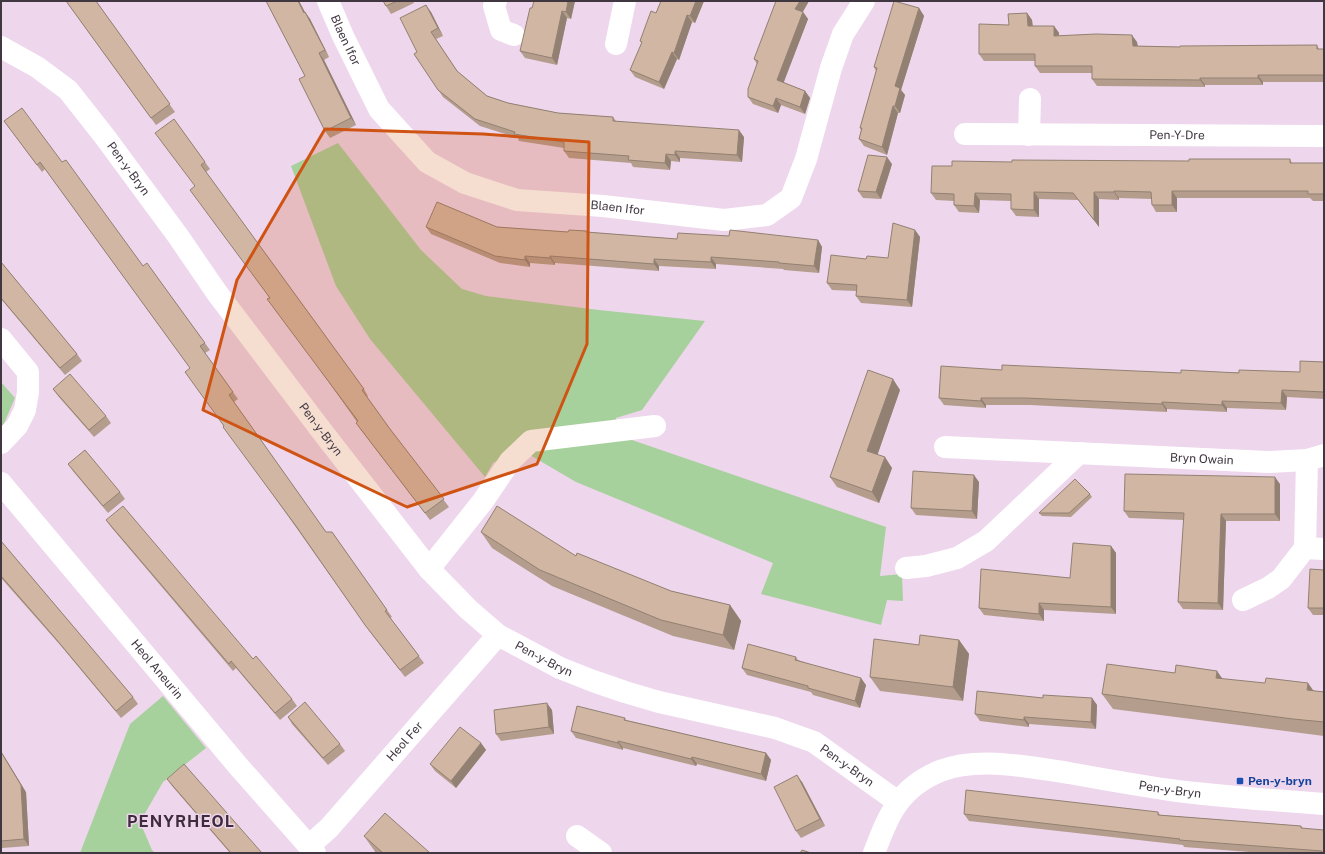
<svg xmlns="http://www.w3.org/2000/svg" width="1325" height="854" font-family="'Public Sans',sans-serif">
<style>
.green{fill:#a7d19c}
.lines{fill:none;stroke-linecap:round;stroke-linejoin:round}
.minor{stroke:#fff;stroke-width:22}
.wall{fill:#b49d8c}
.shaded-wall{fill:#928072}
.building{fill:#d1b7a3;stroke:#928072}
.marked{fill:#cf5414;fill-opacity:0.2;stroke:#cf5414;stroke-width:3;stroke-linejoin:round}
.transit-dot{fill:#1a4fb4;stroke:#eed6ed;stroke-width:1.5}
.labels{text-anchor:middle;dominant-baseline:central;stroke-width:3;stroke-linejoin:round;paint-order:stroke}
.street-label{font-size:12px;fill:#403740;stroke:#eed6ed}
.transit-label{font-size:12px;font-weight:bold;fill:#164399;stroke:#eed6ed;text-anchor:start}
.district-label{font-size:16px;font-weight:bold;letter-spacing:1px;fill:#3e2b3d;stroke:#eed6ed}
</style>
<rect width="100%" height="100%" fill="#eed6ed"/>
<g class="green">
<path d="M338,143L421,250L462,289L486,296L599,310L705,321L642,410L616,418L618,441L629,439L886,527L880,576L902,574L903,601L887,600L881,625L761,594L773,563L576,482L518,448L493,463L485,477L370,339L336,286L291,166Z"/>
<path d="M1,382L15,398L2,428L1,427Z"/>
<path d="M163,696L206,748L163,782L140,822L152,850L155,853H80L130,724Z"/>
</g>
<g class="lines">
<g class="minor">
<path id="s1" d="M328,1L343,36L379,109L427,162L465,183L517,200L603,206L724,220L767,215L791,198L806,159L831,68L843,34L864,1"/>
<path d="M496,1L494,6L501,30L514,35"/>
<path d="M616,44L625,1"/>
<path id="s2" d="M1,47L37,67L68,90L105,137L178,236L217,293L321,430L429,569L468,609L498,635L560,668L593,681L625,692L659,702L775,728L814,742L898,802"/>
<path id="s3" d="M965,134L1324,136"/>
<path d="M1029,135L1030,99"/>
<path d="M1,339L28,372V392L25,410L17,426L1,443"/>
<path id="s4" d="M945,447L1268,462L1307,460L1324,455"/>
<path id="s5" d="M1,483L239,767L315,853"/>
<path d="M1305,548L1324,549"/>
<path d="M906,568L926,566L957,558L986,541L1079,453"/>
<path d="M429,569L483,501L510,461L531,441L655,426"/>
<path d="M1243,600L1268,588L1281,579L1305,548L1307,460"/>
<path d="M577,836L601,853"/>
<path id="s6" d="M309,846L329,828L498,635"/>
<path id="s7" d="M874,853C889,814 899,788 940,771C978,756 1029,767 1069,773C1102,779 1136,785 1170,790C1221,797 1273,800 1324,804"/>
</g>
</g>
<g class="wall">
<path d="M66,1H96L175,112L156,125Z"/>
<path d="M266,1H299L305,12L310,19L329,57L324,60L356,125L330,138L325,131L305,76Z"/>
<path d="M383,1H413L414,3L391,14Z"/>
<path d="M575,1L571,19L567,18L557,65L525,58L520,51L532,8Z"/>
<path d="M661,1H704L695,23L692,22L679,60L677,59L664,89L635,77L630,70L642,43L640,41L656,13Z"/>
<path d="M776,1H809L803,12L808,19L783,82L805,91L810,98L805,114L781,105L778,113L753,104L748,97L757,64L754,59Z"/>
<path d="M919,8L924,16L901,90L905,95L900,113H898L887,155L864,146L859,139L861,130L860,128L876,71L874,67Z"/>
<path d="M431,12L443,36L436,39L458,72L487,96L508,103L558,113L613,117L616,121L744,137L742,162L680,158V162L671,161L670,170L633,167L631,163L569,158L564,151V148L519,141L518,138L480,126L443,97L414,54L417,52Z"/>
<path d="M1027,13L1032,20L1033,26H1054L1059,33V36L1137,42L1138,46L1180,47L1317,45L1319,49H1324V82H1263V85H1205V87L1097,86L1092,79V73H1040L1035,66V61H984L979,54L1009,25Z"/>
<path d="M174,119L210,169L206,172L364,389L368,396L367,397L390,429L449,507L430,520L361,430L357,422L269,298Z"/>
<path d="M4,121L62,162L143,266L173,299L210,350L205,353L238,399L234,402L326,532H332L392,617L390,618L424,663L405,677L370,632L300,533L224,426L190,368L45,169L42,172Z"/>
<path d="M1290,159L1292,163H1324V201H1313L1310,198H1177V212H1156L1152,205V199L1119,198V200L1099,199V227L1078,200L1039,199V217L1016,216L1011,209V201L980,200L979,213L959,212L954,205V201L936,200L931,193L952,166L1012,162L1189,161Z"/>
<path d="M892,164L881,199L863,198L858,191Z"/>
<path d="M426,227H497L568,232L586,231L587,232L677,239L729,236L818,240L822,247L819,273L784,270L783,269L716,264V269L659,266V271L555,263V265L530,263V267L500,263L431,234Z"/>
<path d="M915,230L920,237L912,307L861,303L856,296V291L832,290L827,283L866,259L888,258Z"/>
<path d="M1,262L77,354L82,361L65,375L1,299Z"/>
<path d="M1324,362V399L1287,397L1286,410L1227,408V412L1167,409V412L1030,405H986V408L944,405L939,398L1002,370L1181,373L1300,372Z"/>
<path d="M53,389L106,416L111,423L94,437L58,396Z"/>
<path d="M900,390L877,455L892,468L879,503L837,487L830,477Z"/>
<path d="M68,464L120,492L125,499L108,513L73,471Z"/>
<path d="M979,482L977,519L916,515L911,508Z"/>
<path d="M1280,484V521H1226L1223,610L1183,609L1178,602L1184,520L1129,518L1124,511Z"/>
<path d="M1090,494L1092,497L1071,517L1042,516L1039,513Z"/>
<path d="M106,520L253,659L292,699L297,706L280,720L236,668L233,671L111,527Z"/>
<path d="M481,532L576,556L671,591L730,605L741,621L734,650L673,636L552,586L492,548Z"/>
<path d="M1,541L133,697L138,704L121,718L61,646L1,578Z"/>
<path d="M1111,546L1116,553V614L1044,610V621L984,615L979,608L1070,578Z"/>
<path d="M1324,570V615H1313L1308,608Z"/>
<path d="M959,640L969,654L963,701L880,691L870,677L919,645Z"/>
<path d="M796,657L798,660L866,685L860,708L813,695L811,692L747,675L742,668Z"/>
<path d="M1175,673L1324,692V736L1113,709L1102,694Z"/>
<path d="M1092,698L1097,705L1096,729L1029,724V727L980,721L975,714Z"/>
<path d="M552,710L554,734L501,741L496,734Z"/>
<path d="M288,717L340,744L345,751L328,765L292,724Z"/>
<path d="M625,718L626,720L766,753L771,760L766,781L697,764L696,766L623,748V750L576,738L571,731Z"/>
<path d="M481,743L486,750L456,788L435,771L430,764Z"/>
<path d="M167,779L262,853H230L172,786Z"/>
<path d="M802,782L825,826L801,838L796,831Z"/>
<path d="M26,792L29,846L2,848L1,847V841Z"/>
<path d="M1158,812L1160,815L1301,826L1324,853H1263L1184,847L1183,845L969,821L964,814Z"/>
<path d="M364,836L430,853H376Z"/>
</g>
<g class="shaded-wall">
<path d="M298,1H299L309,20L304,13Z"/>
<path d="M568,1H575L571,19L566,12Z"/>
<path d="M696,1H704L695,23L690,16Z"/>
<path d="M800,1H809L800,16L795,9Z"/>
<path d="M426,5L431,12L443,36L438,28Z"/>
<path d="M919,8L924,16L901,90L905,95L900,113L895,106V86Z"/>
<path d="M562,11L567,18L557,65L552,58Z"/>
<path d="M305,12L310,19L329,57L325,50Z"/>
<path d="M803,12L808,19L782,87L777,80Z"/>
<path d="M1027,13L1032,20L1033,34L1028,26Z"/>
<path d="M687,15L692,22L679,60L674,53Z"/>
<path d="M1054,26L1059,33L1058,43L1054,36Z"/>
<path d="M1132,35L1137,42L1138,53L1133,46Z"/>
<path d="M672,52L677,59L664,89L659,82Z"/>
<path d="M319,53L324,60L356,125L351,118Z"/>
<path d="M1258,75L1263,82V85L1258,78Z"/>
<path d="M1200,78L1205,85V87L1200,80Z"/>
<path d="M805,91L810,98L805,114L800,107Z"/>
<path d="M776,98L781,105L778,113L773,106Z"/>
<path d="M893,106L898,113L887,155L882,147Z"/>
<path d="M739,130L744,137L742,162L737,155Z"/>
<path d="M675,151L680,158V162L675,155Z"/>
<path d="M666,154L671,161L670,170L665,163Z"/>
<path d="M887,157L892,164L881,199L876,192Z"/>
<path d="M1114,191L1119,198V200L1114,192Z"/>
<path d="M1172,191L1177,198V212L1172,205Z"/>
<path d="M1034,192L1039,199V217L1034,210Z"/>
<path d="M1094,192L1099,199V227L1094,220Z"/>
<path d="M975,193L980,200L979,213L974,206Z"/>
<path d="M915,230L920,237L912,307L907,300Z"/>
<path d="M818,240L822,247L819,273L814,266Z"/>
<path d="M525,256L530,263V267L525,260Z"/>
<path d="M550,256L555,263V265L550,258Z"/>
<path d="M711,257L716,264V269L711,262Z"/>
<path d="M654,259L659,266V271L654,264Z"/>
<path d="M893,379L900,390L875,462L867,451Z"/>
<path d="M1282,390L1287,397L1286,410L1281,403Z"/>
<path d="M981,398L986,405V408L981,401Z"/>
<path d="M1222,401L1227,408V412L1222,405Z"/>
<path d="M1162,402L1167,409V412L1162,404Z"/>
<path d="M885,457L892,468L879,503L872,492Z"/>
<path d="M974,475L979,482L977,519L972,511Z"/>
<path d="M1275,477L1280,484V521L1275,514Z"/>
<path d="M1221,514L1226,521L1223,610L1218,603Z"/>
<path d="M1111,546L1116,553V614L1111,607Z"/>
<path d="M1039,603L1044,610V621L1039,614Z"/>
<path d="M730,605L741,621L734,650L723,635Z"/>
<path d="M959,640L969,654L963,701L953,687Z"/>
<path d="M1217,671L1227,685L1216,678Z"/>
<path d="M861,678L866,685L860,708L855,701Z"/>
<path d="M1308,683L1318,697L1307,690Z"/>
<path d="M1092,698L1097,705L1096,729L1091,722Z"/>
<path d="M547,703L552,710L554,734L549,727Z"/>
<path d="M1024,717L1029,724V727L1024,720Z"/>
<path d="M618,741L623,748V750L618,743Z"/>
<path d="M481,743L486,750L456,788L451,781Z"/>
<path d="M1,751L26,792L29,846L24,839Z"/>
<path d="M766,753L771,760L766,781L761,774Z"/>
<path d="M692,757L697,764L696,766L691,759Z"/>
<path d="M797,775L802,782L825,826L820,819Z"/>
</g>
<g class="building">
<path d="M66,1H96L170,104L151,118Z"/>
<path d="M266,1H298L304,13L305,12L325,50L319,53L351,118L325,131L299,79L305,76Z"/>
<path d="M383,1H397L386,6Z"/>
<path d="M534,1H568L566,12L562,11L552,58L520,51L530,8H532Z"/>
<path d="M661,1H696L690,16L687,15L674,53L672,52L659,82L630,70L642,42L640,41L651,11L656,13Z"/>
<path d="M776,1H800L795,9L803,12L777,80L805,91L800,107L776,98L773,106L748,97V89L758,61L754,59Z"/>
<path d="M894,1L919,8L895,86L900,88L895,106H893L882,147L859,139L862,128H860L877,68L874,67Z"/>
<path d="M426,5L438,28L431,32L457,71L487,96L508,103L558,113L613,117V121L739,130L737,155L675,151V155L666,154L665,163L628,160L629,156L564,151V142L514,134L515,132L475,119L438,90L414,54L417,52L400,18Z"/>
<path d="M1027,13L1028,26H1054V36L1096,34L1132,35L1133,46L1180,47V46L1317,45V49H1324V75H1258V78H1200V80L1092,79V66H1035V54H979V24L1009,25L1008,14Z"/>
<path d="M22,108L62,162L66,160L143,266L147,263L173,299L205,343L200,346L233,392L229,395L326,532H332L387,610L385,611L419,656L400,670L365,625L296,526L223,427L224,426L185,372L190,368L40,162L37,165L4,121Z"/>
<path d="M174,119L205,162L201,165L364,389L362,390L390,429L444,499L425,513L356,423L358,421L267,299L270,298L190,190L195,186L155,133Z"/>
<path d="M868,155L887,157L876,192L858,191Z"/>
<path d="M1189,159H1290V163H1324V194H1308V191H1172V205H1152L1151,192L1114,191V192H1094V220L1073,193L1034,192V210L1011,209V194L975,193L974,206L954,205V194L931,193L932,166H952V161L1012,162V160L1189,161Z"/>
<path d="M437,202L497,227L568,232L569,230L586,231V232L677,239L678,233L729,236L730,230L818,240L814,266L779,263V262L711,257V262L654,259V264L550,256V258L525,256V260L495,256L426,227Z"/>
<path d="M893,223L915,230L907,300L856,296L857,285L827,283L831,255L866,259L867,256L888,258Z"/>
<path d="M1,262L77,354L60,368L1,298Z"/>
<path d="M1300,361L1324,362V392L1282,390L1281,403L1222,401V405L1162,402V404L1025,398H981V401L939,398L941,366L1002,370V365L1181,373V370L1239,373V370L1300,372Z"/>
<path d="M868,370L893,379L867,451L885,457L872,492L830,477Z"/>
<path d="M70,374L106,416L89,430L53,389Z"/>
<path d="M85,450L120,492L103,506L68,464Z"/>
<path d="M913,471L974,475L972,511L911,508Z"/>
<path d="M1125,474L1275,477V514H1221L1218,603L1178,602L1184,513L1124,511Z"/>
<path d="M1075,479L1090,494L1069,513H1039Z"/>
<path d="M123,506L253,659L256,656L292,699L275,713L231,661L229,664L106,520Z"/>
<path d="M497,506L576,556L577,553L671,591L730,605L723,635L661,620L540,570L481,532Z"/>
<path d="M1,541L133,697L116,711L56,639L1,576Z"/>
<path d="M1073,543L1111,546V607L1039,603V614L979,608L981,569L1070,578Z"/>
<path d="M1310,569L1324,570V608H1308Z"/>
<path d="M920,635L959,640L953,687L870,677L874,639L919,645Z"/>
<path d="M748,644L796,657L795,660L861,678L855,701L808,688V686L742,668Z"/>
<path d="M1107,664L1175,673L1176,665L1217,671L1216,678L1265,683L1266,678L1308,683L1307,690L1324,692V722L1293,719L1102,694Z"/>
<path d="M977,691L1043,698V695L1092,698L1091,722L1024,717V720L975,714Z"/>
<path d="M305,702L340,744L323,758L288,717Z"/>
<path d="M547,703L549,727L496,734L494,710Z"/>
<path d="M577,706L625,718L624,720L766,753L761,774L692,757L691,759L618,741V743L571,731Z"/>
<path d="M460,727L481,743L451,781L430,764Z"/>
<path d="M1,752L21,785L24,839L1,841Z"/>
<path d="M184,764L262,853H231L167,779Z"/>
<path d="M797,775L820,819L796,831L774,787Z"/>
<path d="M966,790L1158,812V815L1301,826V828L1324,830V853H1322V851L1179,840L1180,839L964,814Z"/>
<path d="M385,813L430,853H383L364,836Z"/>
<path d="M802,850L811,853H800Z"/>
</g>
<path class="marked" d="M325,129L483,134L589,142L587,344L537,464L407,507L203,410L237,280Z"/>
<rect class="transit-dot" x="1236" y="777" width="8" height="8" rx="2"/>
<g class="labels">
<g class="street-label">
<text stroke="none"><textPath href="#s1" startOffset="43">Blaen Ifor</textPath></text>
<text stroke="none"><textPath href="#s3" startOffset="212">Pen-Y-Dre</textPath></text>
<text stroke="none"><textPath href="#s2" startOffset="179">Pen-y-Bryn</textPath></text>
<text stroke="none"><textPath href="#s1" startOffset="390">Blaen Ifor</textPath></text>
<text stroke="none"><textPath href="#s2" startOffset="503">Pen-y-Bryn</textPath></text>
<text stroke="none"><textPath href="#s4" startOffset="257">Bryn Owain</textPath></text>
<text stroke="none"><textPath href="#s2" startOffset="827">Pen-y-Bryn</textPath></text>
<text stroke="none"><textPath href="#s5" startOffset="243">Heol Aneurin</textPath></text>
<text stroke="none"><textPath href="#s6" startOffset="142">Heol Fer</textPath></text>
<text stroke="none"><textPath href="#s2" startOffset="1151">Pen-y-Bryn</textPath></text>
<text stroke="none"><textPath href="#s7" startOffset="342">Pen-y-Bryn</textPath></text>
</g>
<g class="transit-label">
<text x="1248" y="781">Pen-y-bryn</text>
</g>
<g class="district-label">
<text x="181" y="821">PENYRHEOL</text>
</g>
</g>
<rect width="1325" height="854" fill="none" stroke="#403740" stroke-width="4"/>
</svg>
